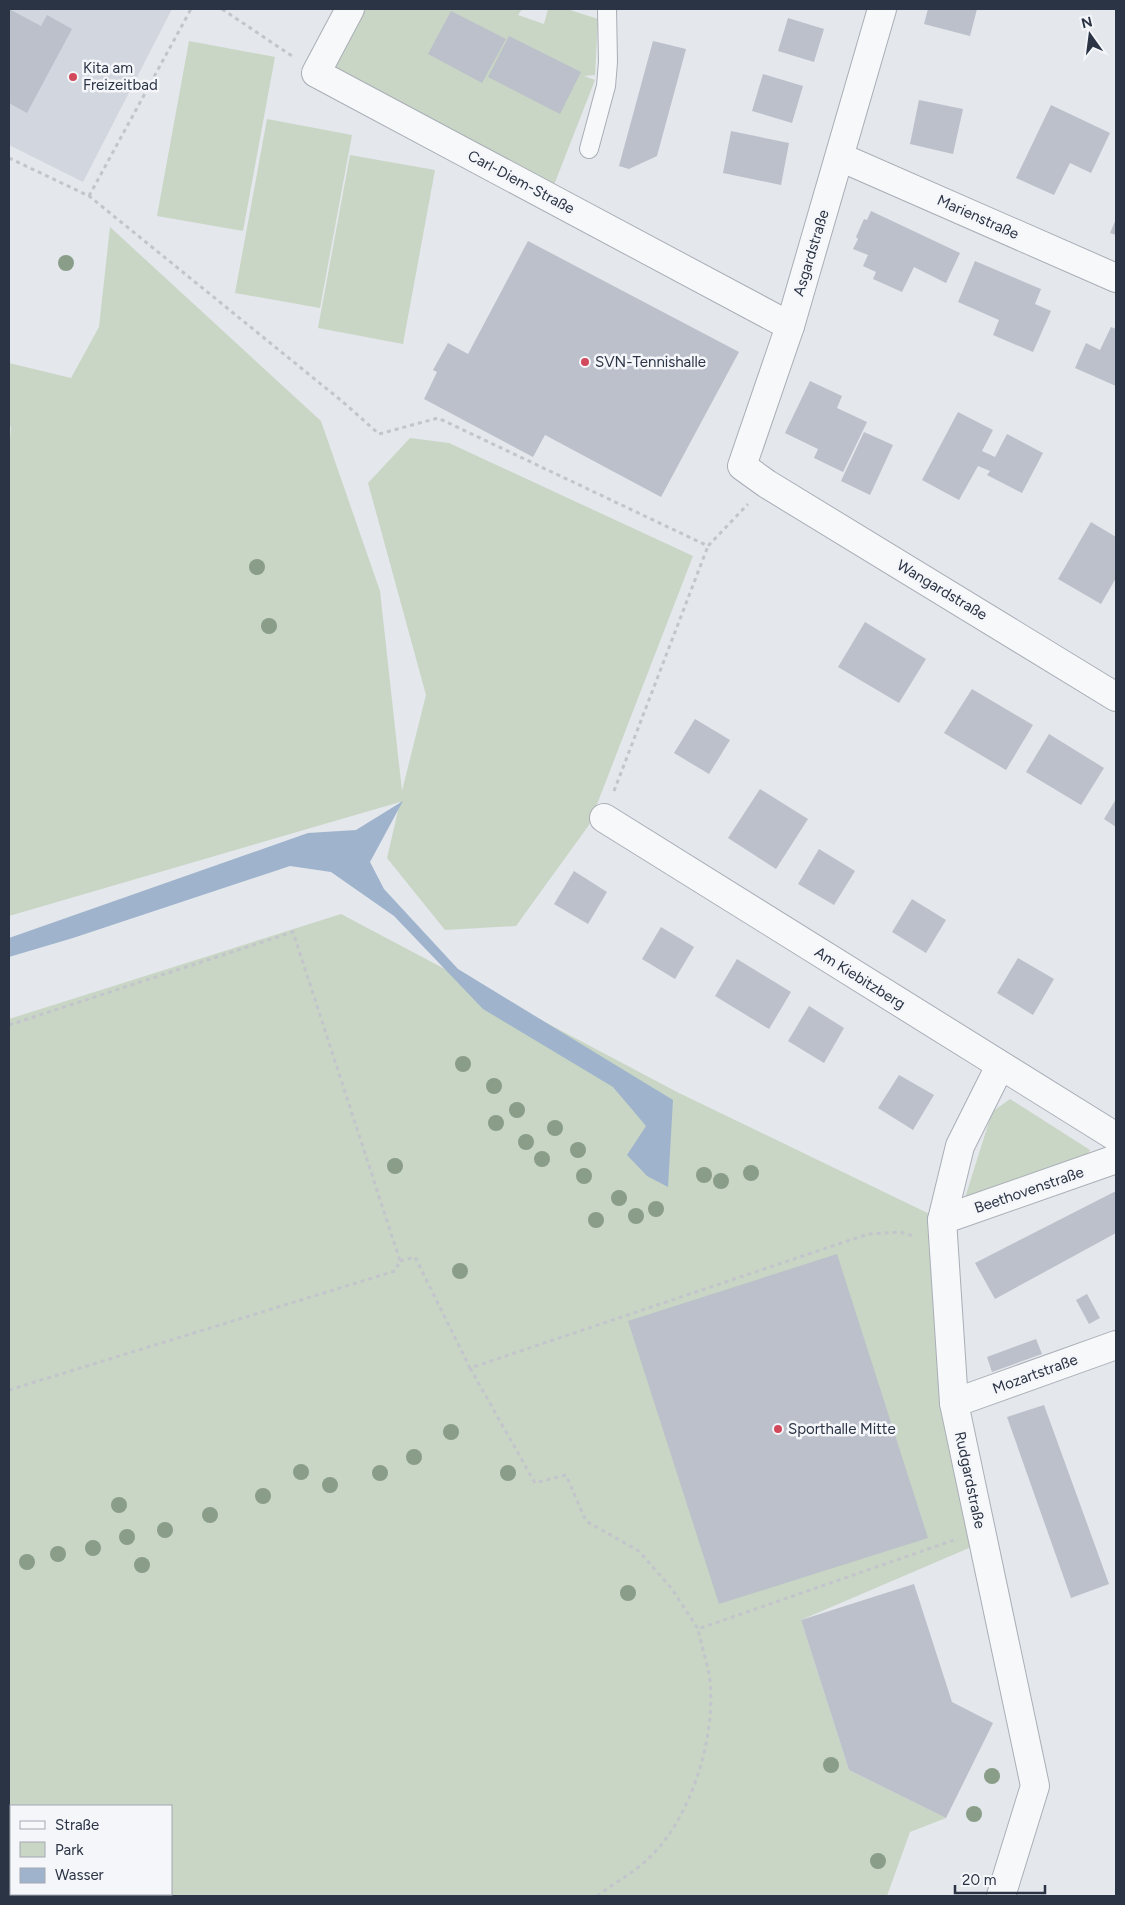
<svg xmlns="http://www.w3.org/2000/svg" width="1125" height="1905" font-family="Figtree,sans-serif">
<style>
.built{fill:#d2d6de}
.green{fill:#c9d6c5;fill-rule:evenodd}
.water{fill:#9fb4cc}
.building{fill:#bbc0ca}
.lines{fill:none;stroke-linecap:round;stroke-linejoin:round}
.service-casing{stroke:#a9aeb7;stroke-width:20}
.minor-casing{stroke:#a9aeb7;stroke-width:30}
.path{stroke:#c2c5cb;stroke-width:3;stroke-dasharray:4 4;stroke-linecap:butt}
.service{stroke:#f7f8fa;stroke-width:18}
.minor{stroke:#f7f8fa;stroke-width:28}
.tree{fill:#899d89}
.poi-dot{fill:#d1495b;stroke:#f4f6f9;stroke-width:2}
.labels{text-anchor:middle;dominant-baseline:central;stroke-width:5;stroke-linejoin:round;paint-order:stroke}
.poi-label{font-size:15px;fill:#2b3445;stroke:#f4f6f9;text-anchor:start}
.street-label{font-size:15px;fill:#2b3445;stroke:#f4f6f9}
</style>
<rect width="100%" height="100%" fill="#e4e7ec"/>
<path class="built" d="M9,9H172L83,182L9,145Z"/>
<g class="green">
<path d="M355,9H522L518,15L544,24L548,9H567L598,19L595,75L584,76L595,80L554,185L325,68Z"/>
<path d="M189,41L275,57L243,231L157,216Z"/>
<path d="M267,119L352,135L320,308L235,293Z"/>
<path d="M350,155L435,170L403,344L318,328Z"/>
<path d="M110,227L321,421L380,591L402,791L426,695L368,483L410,438L449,443L693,556L589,825L516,926L445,930L387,858L400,802L9,916V453L11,427L9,426V363L71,378L99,327Z"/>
<path d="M341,914L677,1092L942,1220L983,1542L801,1620L849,1770L946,1818L910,1832L887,1896H9V1019ZM11,1806H171V1894H11Z"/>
<path d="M1010,1099L1090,1150L1085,1162L964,1201L992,1112Z"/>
</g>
<path class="water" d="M403,801L370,862L384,889L458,969L673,1100L668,1187L647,1176L627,1155L646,1126L613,1087L483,1009L394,916L331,872L290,866L73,938L9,957V938L308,833L356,830Z"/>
<g class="building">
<path d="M9,9L41,26L47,15L72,29L27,113L9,103Z"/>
<path d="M928,9H977L970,36L924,24Z"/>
<path d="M451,11L506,39L482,83L428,54Z"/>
<path d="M788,18L824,29L814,62L778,51Z"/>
<path d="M509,36L581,72L560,114L488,77Z"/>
<path d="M653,41L686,49L657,156L629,169L619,166Z"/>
<path d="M763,74L803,86L792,123L752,111Z"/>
<path d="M919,100L963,109L953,154L910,144Z"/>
<path d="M1051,105L1110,133L1091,173L1070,163L1054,195L1016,178Z"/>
<path d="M731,131L789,143L781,185L723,173Z"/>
<path d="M871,211L960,253L946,283L914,267L902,292L873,279L876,272L863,266L868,255L853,249L858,239L856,237L864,219L867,220Z"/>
<path d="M1116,219V235L1110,233Z"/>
<path d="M528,241L739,352L661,497L545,435L533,457L424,399L437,372L433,370L448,343L468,354Z"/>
<path d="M975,261L1041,289L1035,304L1051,311L1033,352L993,335L999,320L958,302Z"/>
<path d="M1111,327L1116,329V386L1075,368L1086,343L1100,350Z"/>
<path d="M810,381L842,396L837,408L867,422L843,472L814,458L818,449L785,433Z"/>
<path d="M958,412L993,430L982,451L995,457L1007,434L1043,453L1022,493L987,475L990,471L978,466L959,500L922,480Z"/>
<path d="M864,432L893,445L870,495L841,481Z"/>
<path d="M1091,522L1116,537V578L1101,604L1058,579Z"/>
<path d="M865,622L926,659L899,703L838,667Z"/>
<path d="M972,689L1033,725L1006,770L944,733Z"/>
<path d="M695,719L730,740L709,774L674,753Z"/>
<path d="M1049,734L1104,768L1081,805L1026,772Z"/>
<path d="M760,789L808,819L776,869L728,838Z"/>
<path d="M1116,799V827L1104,819Z"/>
<path d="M819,849L855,871L834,905L798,884Z"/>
<path d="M574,871L607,892L588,924L554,904Z"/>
<path d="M912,899L946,920L926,953L892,932Z"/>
<path d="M661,927L694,947L675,979L642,959Z"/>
<path d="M1018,958L1054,979L1033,1015L997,993Z"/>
<path d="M737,959L791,992L769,1029L715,996Z"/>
<path d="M809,1006L844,1028L824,1063L788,1041Z"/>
<path d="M899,1075L934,1095L913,1130L878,1108Z"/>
<path d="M1116,1191V1233L995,1299L975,1263Z"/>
<path d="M837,1254L928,1538L719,1604L628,1321Z"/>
<path d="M1087,1294L1100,1318L1089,1324L1076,1300Z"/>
<path d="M1036,1339L1042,1354L992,1372L987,1357Z"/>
<path d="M1044,1405L1109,1584L1071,1598L1007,1417Z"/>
<path d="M914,1584L952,1702L993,1723L946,1818L849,1770L801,1620Z"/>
</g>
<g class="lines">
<g class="service-casing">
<path id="service" d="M589,149L606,86L608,62L607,9"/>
</g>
<g class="minor-casing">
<g id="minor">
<path d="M350,9L316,73L790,326"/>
<path d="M882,9L790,326L742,466L767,484L1116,697"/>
<path d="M840,157L1116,278"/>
<path d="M604,818L1116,1137"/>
<path d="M1000,1066L960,1146L942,1220L954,1403L1035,1786L1001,1896"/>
<path d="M942,1220L1116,1159"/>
<path d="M954,1403L1116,1345"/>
</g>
</g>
<g class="path">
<path d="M222,9L292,56"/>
<path d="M9,158L89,196L343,402L379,434L438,418L708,546L748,504"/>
<path d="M89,196L191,9"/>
<path d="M614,791L708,546"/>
<path d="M9,1025L293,932L400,1261L395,1271L9,1390"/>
<path d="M400,1261L415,1257L470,1368L868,1234L900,1232L914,1236"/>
<path d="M470,1368L535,1483L566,1475L586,1521L639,1551L672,1589L698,1629L954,1540"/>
<path d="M597,1896C614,1883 637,1871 652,1855C693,1814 718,1731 709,1674C706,1659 701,1644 698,1629"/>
</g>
<use href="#service" class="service"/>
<use href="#minor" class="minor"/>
</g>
<g class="tree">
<circle cx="66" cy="263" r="8"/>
<circle cx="257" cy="567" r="8"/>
<circle cx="269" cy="626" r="8"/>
<circle cx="463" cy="1064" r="8"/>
<circle cx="494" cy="1086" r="8"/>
<circle cx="517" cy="1110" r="8"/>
<circle cx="496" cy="1123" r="8"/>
<circle cx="555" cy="1128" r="8"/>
<circle cx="526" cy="1142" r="8"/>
<circle cx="578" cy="1150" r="8"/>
<circle cx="542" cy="1159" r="8"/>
<circle cx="395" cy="1166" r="8"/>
<circle cx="751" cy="1173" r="8"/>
<circle cx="704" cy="1175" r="8"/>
<circle cx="584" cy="1176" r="8"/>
<circle cx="721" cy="1181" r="8"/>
<circle cx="619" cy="1198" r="8"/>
<circle cx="656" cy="1209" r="8"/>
<circle cx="636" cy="1216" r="8"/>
<circle cx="596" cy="1220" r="8"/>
<circle cx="460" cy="1271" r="8"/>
<circle cx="451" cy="1432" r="8"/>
<circle cx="414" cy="1457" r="8"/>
<circle cx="301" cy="1472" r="8"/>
<circle cx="380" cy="1473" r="8"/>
<circle cx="508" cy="1473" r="8"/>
<circle cx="330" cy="1485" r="8"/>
<circle cx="263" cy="1496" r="8"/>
<circle cx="119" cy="1505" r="8"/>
<circle cx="210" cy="1515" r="8"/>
<circle cx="165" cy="1530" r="8"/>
<circle cx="127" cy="1537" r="8"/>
<circle cx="93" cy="1548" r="8"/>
<circle cx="58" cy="1554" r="8"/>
<circle cx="27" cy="1562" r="8"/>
<circle cx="142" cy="1565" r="8"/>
<circle cx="628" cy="1593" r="8"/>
<circle cx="831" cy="1765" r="8"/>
<circle cx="992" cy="1776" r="8"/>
<circle cx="974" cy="1814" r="8"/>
<circle cx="878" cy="1861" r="8"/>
</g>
<g class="poi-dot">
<circle cx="73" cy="77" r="5"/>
<circle cx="585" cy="362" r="5"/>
<circle cx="778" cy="1429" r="5"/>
</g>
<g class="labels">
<g class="poi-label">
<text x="83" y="68">Kita am<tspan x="83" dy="17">Freizeitbad</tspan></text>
<text x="595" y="362">SVN-Tennishalle</text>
<text x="788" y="1429">Sporthalle Mitte</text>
</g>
<g class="street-label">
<text transform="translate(521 182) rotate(28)">Carl-Diem-Straße</text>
<text transform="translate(978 217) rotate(24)">Marienstraße</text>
<text transform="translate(811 253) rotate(-73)">Asgardstraße</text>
<text transform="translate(942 590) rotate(31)">Wangardstraße</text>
<text transform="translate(860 978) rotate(32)">Am Kiebitzberg</text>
<text transform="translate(1029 1190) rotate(-19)">Beethovenstraße</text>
<text transform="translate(1035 1374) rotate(-20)">Mozartstraße</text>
<text transform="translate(970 1480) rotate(78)">Rudgardstraße</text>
</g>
</g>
<rect width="1125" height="1905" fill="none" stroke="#2b3445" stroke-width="20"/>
<rect x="10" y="1805" width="162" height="90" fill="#f4f6f9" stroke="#a4a8b1"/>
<rect x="20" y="1821" width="25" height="8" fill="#f7f8fa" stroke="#a4a8b1"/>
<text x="55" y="1830" font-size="15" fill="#2b3445">Straße</text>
<rect x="20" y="1842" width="25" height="15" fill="#c9d6c5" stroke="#a4a8b1"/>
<text x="55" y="1855" font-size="15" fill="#2b3445">Park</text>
<rect x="20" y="1868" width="25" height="15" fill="#9fb4cc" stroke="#a4a8b1"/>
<text x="55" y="1880" font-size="15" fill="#2b3445">Wasser</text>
<g transform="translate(1090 35) rotate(346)" stroke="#f4f6f9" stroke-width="4" paint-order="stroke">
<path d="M0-4L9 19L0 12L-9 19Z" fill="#2b3445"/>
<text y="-8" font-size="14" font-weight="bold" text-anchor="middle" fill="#2b3445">N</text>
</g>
<path d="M955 1885v8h90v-8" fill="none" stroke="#2b3445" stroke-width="2.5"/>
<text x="962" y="1885" font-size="15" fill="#2b3445" stroke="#f4f6f9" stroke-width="4" paint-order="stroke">20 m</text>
</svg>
